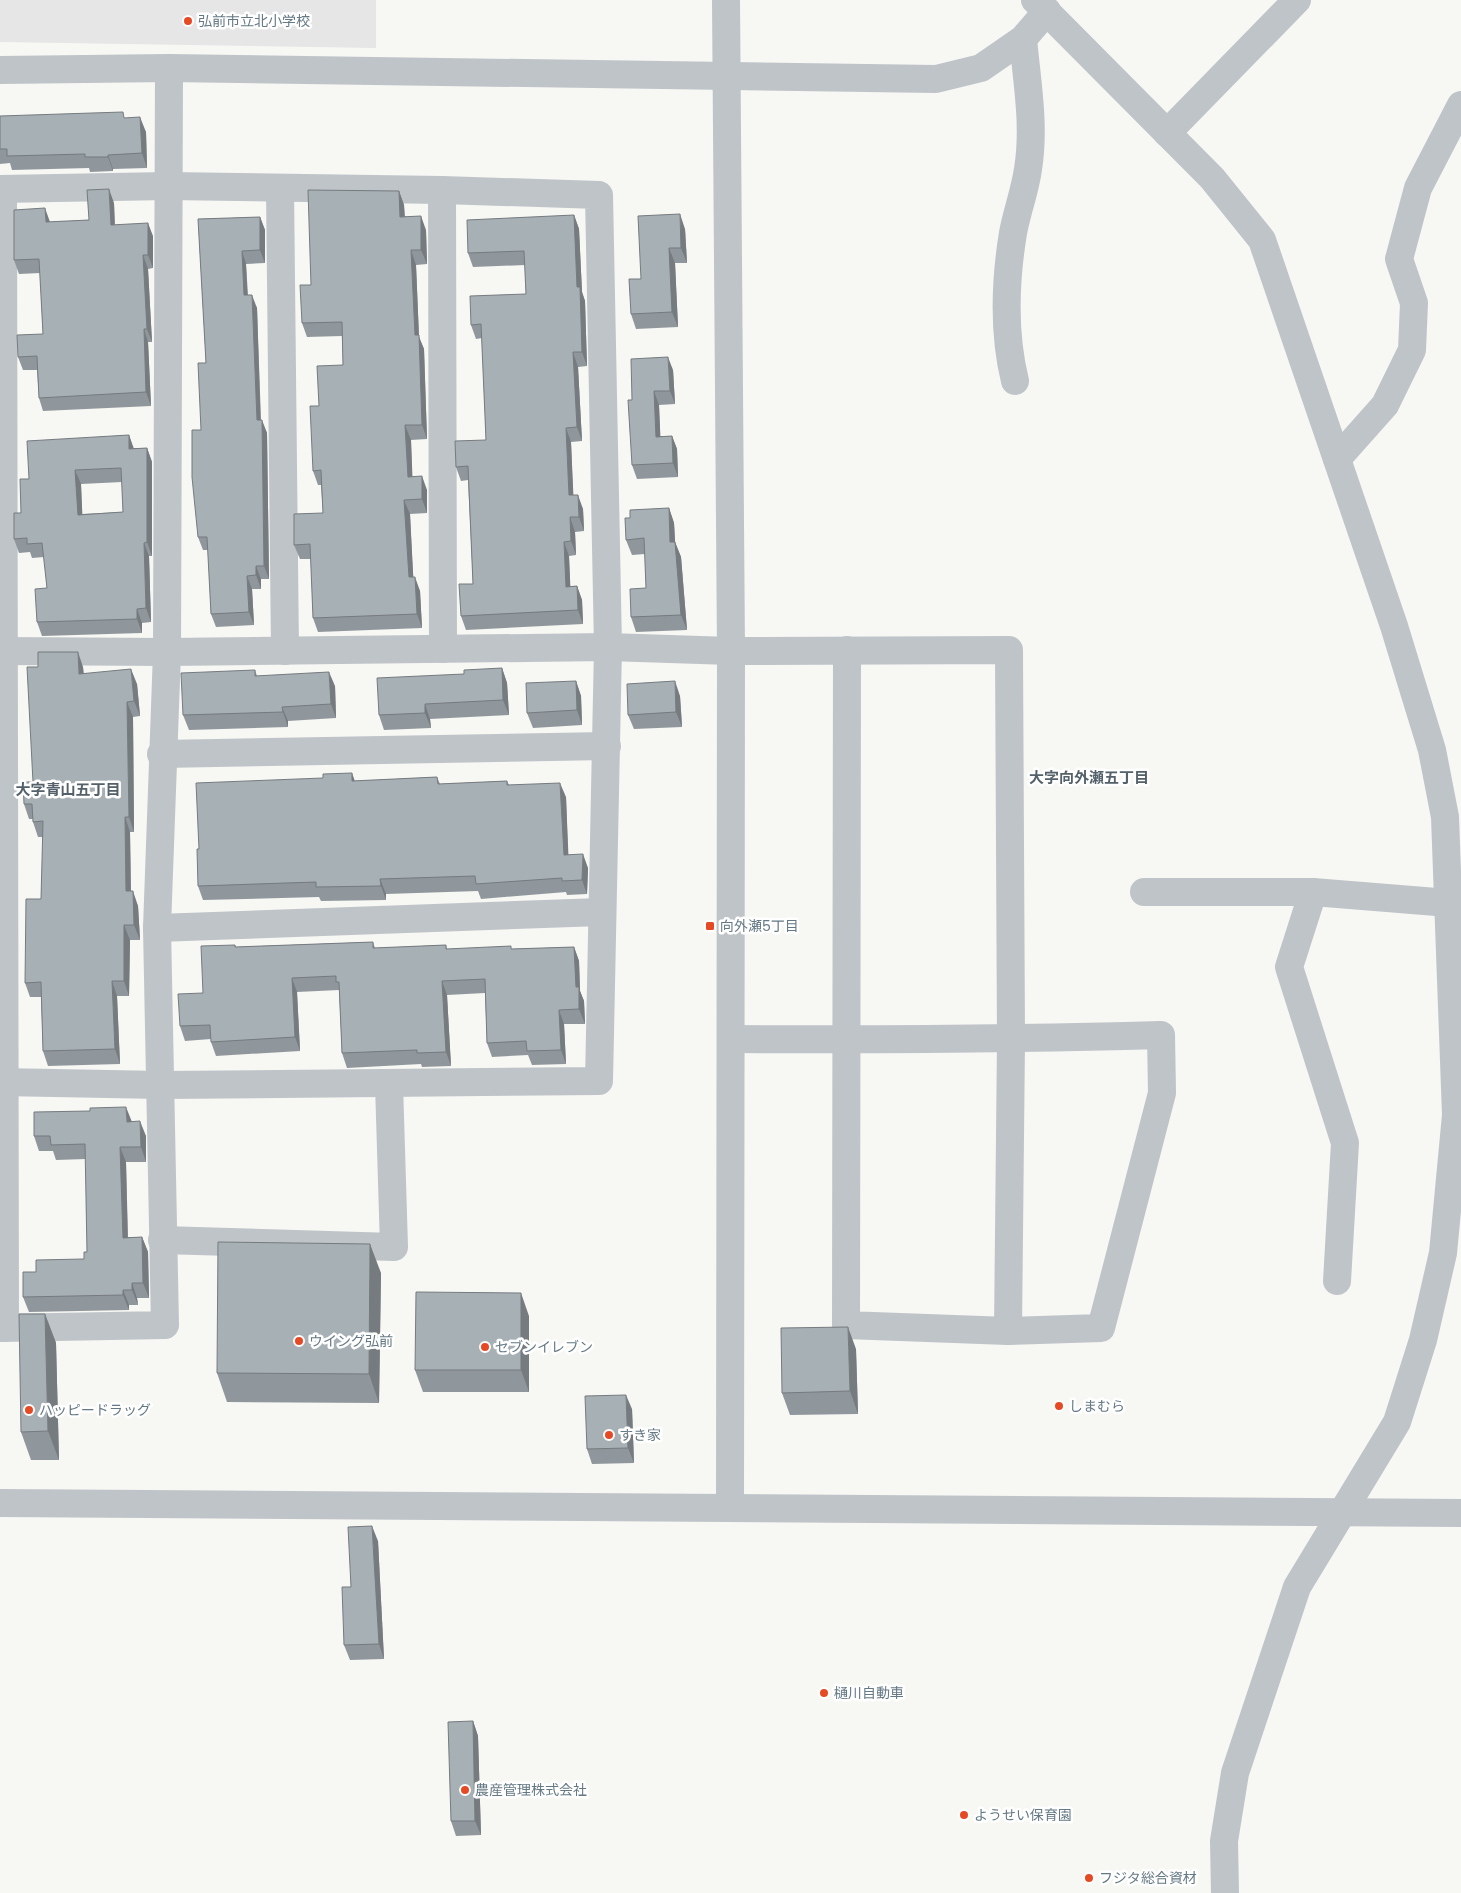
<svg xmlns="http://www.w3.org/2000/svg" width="1461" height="1893" font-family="Poppins,'Noto Sans JP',sans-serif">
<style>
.built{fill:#e5e6e5}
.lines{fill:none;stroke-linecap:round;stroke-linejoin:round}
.minor{stroke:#bfc4c8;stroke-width:28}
.tertiary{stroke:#bfc4c8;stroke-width:28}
.wall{fill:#90979c;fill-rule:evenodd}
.shaded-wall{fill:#757b7f}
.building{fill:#a7b0b5;stroke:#757b7f;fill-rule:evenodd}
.poi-dot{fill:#e64a25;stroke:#fff;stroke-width:2}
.labels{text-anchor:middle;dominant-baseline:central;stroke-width:5;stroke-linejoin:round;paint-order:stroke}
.poi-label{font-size:14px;fill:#657985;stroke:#fff;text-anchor:start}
.neighbourhood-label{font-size:15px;font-weight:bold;fill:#54616a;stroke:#fff}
</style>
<rect width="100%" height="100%" fill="#f7f7f4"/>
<path class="built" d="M0,0H376V48L0,42Z"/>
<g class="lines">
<g class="minor">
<path d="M1167,133L1297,0"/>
<path d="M280,188L285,651"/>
<path d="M0,189L168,186L442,190L599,195L608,647L599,1081L162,1085L0,1082"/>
<path d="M3,189L5,1328"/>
<path d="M442,190L443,649"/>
<path d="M1015,381C1003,332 1005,282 1013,233C1017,211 1025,191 1028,169C1035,126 1027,82 1023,39"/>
<path d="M1337,459L1385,405L1412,350L1414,303L1399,259L1418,188L1461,105"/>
<path d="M731,651L1009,650L1011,1040L1008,1331"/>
<path d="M161,754L607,746"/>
<path d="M1144,892H1313L1449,903"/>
<path d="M1313,892L1289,967L1345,1143L1337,1281"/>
<path d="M157,928L601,912"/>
<path d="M731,1039C875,1040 1018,1039 1161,1035L1162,1093L1101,1328L1008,1331L846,1325L847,650"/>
<path d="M162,1240L394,1247L389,1084"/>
<path d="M0,1328L165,1325L157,928L167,652L169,68"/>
</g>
<g class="tertiary">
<path d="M726,0L731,651L730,1507"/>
<path d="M1035,0L1212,178L1262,240L1394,626L1432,750L1445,817L1456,1115L1443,1253L1423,1340L1397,1422L1297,1587L1235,1773L1224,1841L1225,1893"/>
<path d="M0,70L169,68L936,79L981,68L1023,39L1047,11"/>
<path d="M0,651L167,652L608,647L731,651"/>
<path d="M0,1503L1461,1513"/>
</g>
</g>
<g class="wall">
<path d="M0,116L125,118L146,132L147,168L113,169V171L90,172L89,168L12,170L10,163L0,164Z"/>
<path d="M399,191L404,205L405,216L426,230L427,264L416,265L419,337L424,349L427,439L411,440L412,476L427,490V513L410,514L413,577L420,591L422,628L318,632L313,618L311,559H300L294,545L323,513L321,485H318L313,471L319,406L343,365L342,336L307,337L302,323L311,285Z"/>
<path d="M114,203L115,225L153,236V268L148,269L152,342H148L151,406L43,411L39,398L37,370H23L18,357L43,334L40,273L19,274L14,260L50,222L89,220Z"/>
<path d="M574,215L579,229L582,292L585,301L587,366L578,367L582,441L571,442L573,495L583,509L584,531L575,532L576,555L569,556L570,586H577L582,600L583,624L466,630L461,616L473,584L468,480L461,481L456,467L486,440L482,338L476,339L471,325L526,294L525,265L473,267L468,253Z"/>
<path d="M260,217L265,230V263L246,264L248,295L257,308L261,420L267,433L269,579H261V589H252L254,625L216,627L211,614L208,550H203L198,537L206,363L198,219Z"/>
<path d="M685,229L687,263H675L678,327L636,329L631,314L641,279Z"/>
<path d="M673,370L675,404L659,405L660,436H672L677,449L678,477L637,479L632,465V400Z"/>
<path d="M129,435L133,448H147L152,462V556H149L151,622L142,623V633L42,636L37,622L47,588L44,557L32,558L30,552L19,553L14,539L29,479ZM122,482L123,512L82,514L81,484Z"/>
<path d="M669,508L674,523L675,542L681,557L687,630L636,632L631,617L646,588L645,554L632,555L626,540L630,518Z"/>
<path d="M83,667L84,674L137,684L140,716L133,717L134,832H130L131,891L138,906L140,940H130L129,996H117L120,1064L48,1066L43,1051L41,997H30L25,983L41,899L43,837H38L33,822V819H29L24,804L33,782Z"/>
<path d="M502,668L507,683L509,715L430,719L431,728L384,730L379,715L464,674Z"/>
<path d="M255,670L257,676L335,686L336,718L288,721V727L189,730L183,715Z"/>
<path d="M576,681L581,696L582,725L533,728L527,713Z"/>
<path d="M680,696L682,727L634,729L628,715Z"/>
<path d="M437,777L440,784L507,781L509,785L566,797L568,855L588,868L587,894L567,895L566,892L481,899L478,891L386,894V900L321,901L319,897L203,900L198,886L199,849L355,781Z"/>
<path d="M373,942L375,948L446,945L447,949H512L574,947L579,961L580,991L584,1001L585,1024H564L566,1064L532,1065L528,1055L492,1057L487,1043L485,993L447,995L451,1066L422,1067L421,1064L347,1068L342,1053L339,990L297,992L300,1051L216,1056L211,1042V1039L185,1041L180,1026L203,993L235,945L236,947Z"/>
<path d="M132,1122L146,1136V1162H126L128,1237H142L148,1252L149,1298H137L138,1305H129V1310L29,1312L23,1297L36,1272L84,1259L87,1252L86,1159L56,1160L53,1151H39L34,1136Z"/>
<path d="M381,1273L379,1403L227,1402L217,1373Z"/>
<path d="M45,1314L56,1343L59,1460H31L21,1432Z"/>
<path d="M529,1316V1392H423L415,1370Z"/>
<path d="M856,1349L858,1414L790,1415L782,1393Z"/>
<path d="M632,1409L634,1463L592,1464L587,1449Z"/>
<path d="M378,1541L384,1659L350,1660L344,1645L351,1587Z"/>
<path d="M473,1721L478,1736L481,1835L456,1836L451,1821Z"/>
</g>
<g class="shaded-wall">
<path d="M140,117L146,132L147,168L142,153Z"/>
<path d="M108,155L113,169V171L108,157Z"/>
<path d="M109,189L114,203L115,238L111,225Z"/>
<path d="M399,191L404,205L405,231L400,217Z"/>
<path d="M45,208L50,222H46Z"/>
<path d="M680,214L685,229L687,263L681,248Z"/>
<path d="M574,215L579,229L582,292L585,301L587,366L582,352L577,287Z"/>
<path d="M421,216L426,230L427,264L421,250Z"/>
<path d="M260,217L265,230V263L260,250Z"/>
<path d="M148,223L153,236V268L148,255Z"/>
<path d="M669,248L675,263L678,327L672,312Z"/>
<path d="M411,250L416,265L419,337L424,349L427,439L422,425L415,335Z"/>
<path d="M242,251L246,264L248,308L244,295Z"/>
<path d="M143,255L148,269L152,342L147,329Z"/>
<path d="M252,295L257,308L261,433L257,420Z"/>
<path d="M144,329L148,342L151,406L146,392Z"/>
<path d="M573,352L578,367L582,441L577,427Z"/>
<path d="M668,357L673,370L675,404L670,391Z"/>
<path d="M654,391L659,405L661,450L656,437Z"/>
<path d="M262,420L267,433L269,579L264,566Z"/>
<path d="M405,425L411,440L413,491L408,477Z"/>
<path d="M566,428L571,442L574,509L569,495Z"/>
<path d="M129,435L134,449H129Z"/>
<path d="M672,436L677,449L678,477L673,463Z"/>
<path d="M147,448L152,462V556L147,542Z"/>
<path d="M75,470L81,484L83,529L78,515Z"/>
<path d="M422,476L427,490V513L422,499Z"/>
<path d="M578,495L583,509L584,531L579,517Z"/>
<path d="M404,500L410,514L414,591L409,577Z"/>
<path d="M669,508L674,523L676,557L670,542Z"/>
<path d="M570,517L575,532L576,555L571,541Z"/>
<path d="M564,542L569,556L571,601L566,587Z"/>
<path d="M675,542L681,557L687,630L681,615Z"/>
<path d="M144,543L149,556L151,622L146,608Z"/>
<path d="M256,566L261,579V589L256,575Z"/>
<path d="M247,576L252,589L254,625L249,612Z"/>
<path d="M415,577L420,591L422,628L417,614Z"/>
<path d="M577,586L582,600L583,624L578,610Z"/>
<path d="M137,609L142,623V633L137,619Z"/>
<path d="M78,652L83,667L84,689L79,674Z"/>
<path d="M502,668L507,683L509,715L503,700Z"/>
<path d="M131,669L137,684L140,716L134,701Z"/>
<path d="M329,672L335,686L336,718L331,704Z"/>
<path d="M576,681L581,696L582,725L577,710Z"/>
<path d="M675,681L680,696L682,727L676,712Z"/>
<path d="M127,702L133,717L134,832L129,817Z"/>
<path d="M425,704L430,719L431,728L425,713Z"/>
<path d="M282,707L288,721V727L283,712Z"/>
<path d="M352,773L357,787L352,781Z"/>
<path d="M560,783L566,797L569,869L564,855Z"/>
<path d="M125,817L130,832L131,906L126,891Z"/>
<path d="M583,854L588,868L587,894L582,880Z"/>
<path d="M380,879L386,894V900L381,886Z"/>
<path d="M133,891L138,906L140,940L134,925Z"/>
<path d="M124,925L130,940L129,996L124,981Z"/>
<path d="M574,947L579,961L580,991L584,1001L585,1024L579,1009L576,987Z"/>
<path d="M292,978L297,992L300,1051L295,1037Z"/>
<path d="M112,981L117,996L120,1064L115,1049Z"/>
<path d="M442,981L447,995L451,1066L446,1052Z"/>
<path d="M559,1010L564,1024L566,1064L561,1050Z"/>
<path d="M126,1107L132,1122H127Z"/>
<path d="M140,1121L146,1136V1162L141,1147Z"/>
<path d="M120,1147L126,1162L128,1252L123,1238Z"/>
<path d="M142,1237L148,1252L149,1298L143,1283Z"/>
<path d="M370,1244L381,1273L379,1403L369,1374Z"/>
<path d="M132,1283L137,1298L138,1305L132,1290Z"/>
<path d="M123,1290L129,1305V1310L123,1295Z"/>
<path d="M521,1293L529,1316V1392L521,1370Z"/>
<path d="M45,1314L56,1343L59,1460L48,1431Z"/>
<path d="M848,1327L856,1349L858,1414L850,1391Z"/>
<path d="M626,1395L632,1409L634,1463L628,1448Z"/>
<path d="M372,1526L378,1541L384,1659L379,1644Z"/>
<path d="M473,1721L478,1736L481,1835L475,1821Z"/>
</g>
<g class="building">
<path d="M123,112L124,118L140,117L142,153L108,155V157H85V154L7,156V149H0V116Z"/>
<path d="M109,189L111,225L148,223V255H143L147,329H144L146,392L39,398L37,356L18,357L17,335L43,334L39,259L14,260V210L45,208L46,222L89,220L87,190Z"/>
<path d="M308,190L399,191L400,217L421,216V250H411L415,335H419L422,425H405L408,477L422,476V499L404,500L409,577H415L417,614L313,618L310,544L294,545V514L323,513L321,470L313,471L310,406H319L317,366L343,365L342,322L302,323L300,285H311Z"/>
<path d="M680,214L681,248H669L672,312L631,314L629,279H641L638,216Z"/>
<path d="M574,215L577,287H580L582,352H573L577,427L566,428L569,495H578L579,517H570L571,541L564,542L566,587L577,586L578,610L461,616L459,584H473L468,466L456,467L455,441L486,440L481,324L471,325L470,296L526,294L524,251L468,253L467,220Z"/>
<path d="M260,217V250L242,251L244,295H252L257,420H262L264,566H256V575L247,576L249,612L211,614L207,537H198L192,477V430H201L198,363H206L198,219Z"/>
<path d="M668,357L670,391H654L656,437L672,436L673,463L632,465L628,400H632L631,359Z"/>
<path d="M129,435V449L147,448V542L144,543L146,608L137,609V619L37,622L35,589L47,588L42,543L27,544V538L14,539V513H21L20,479H29L27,441ZM121,468L123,512L78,515L75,470Z"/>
<path d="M669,508L670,542H675L681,615L631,617L630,589L646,588L644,538L626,540L625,518H630V510Z"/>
<path d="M38,652H78L79,674L131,669L134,701L127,702L129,817H125L126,891H133L134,925H124V981H112L115,1049L43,1051L41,982L25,983L26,899H41L43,821L33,822L32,804H24L23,782H33L27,667H38Z"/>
<path d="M502,668L503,700L425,704V713L379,715L377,678L464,674V670Z"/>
<path d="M255,670V676L329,672L331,704L282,707L283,712L183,715L181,673Z"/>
<path d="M576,681L577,710L527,713L526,683Z"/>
<path d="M675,681L676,712L628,715L627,684Z"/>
<path d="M352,773V781L437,777L438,784L507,781V785L560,783L564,855L583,854L582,880L562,881V878L476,884L475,876L380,879L381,886L316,887V882L198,886L197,849H199L196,783L323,778V774Z"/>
<path d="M373,942V948L446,945V949L511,946V949L574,947L576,987H579V1009L559,1010L561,1050L527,1051L526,1041L487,1043L485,979L442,981L446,1052L417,1053V1050L342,1053L339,982H336V976L292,978L295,1037L211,1042L210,1025L180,1026L178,994L203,993L201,946L235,945V947Z"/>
<path d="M126,1107L127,1122L140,1121L141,1147H120L123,1238L142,1237L143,1283H132V1290H123V1295L23,1297V1272H36V1260L84,1259V1252H87L85,1144L51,1145L50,1136H34V1112L90,1111V1108Z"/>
<path d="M218,1242L370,1244L369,1374L217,1373Z"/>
<path d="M416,1292L521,1293V1370H415Z"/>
<path d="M19,1314H45L48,1431L21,1432Z"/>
<path d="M848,1327L850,1391L782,1393L781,1328Z"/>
<path d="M626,1395L628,1448L587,1449L585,1396Z"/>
<path d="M372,1526L379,1644L344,1645L342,1587H351L348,1527Z"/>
<path d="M473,1721L475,1821H451L448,1722Z"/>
</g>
<g class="poi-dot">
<circle cx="188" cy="21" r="5"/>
<rect x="705" y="921" width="10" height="10" rx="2.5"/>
<circle cx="299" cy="1341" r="5"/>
<circle cx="485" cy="1347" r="5"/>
<circle cx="1059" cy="1406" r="5"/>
<circle cx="29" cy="1410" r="5"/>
<circle cx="609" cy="1435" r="5"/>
<circle cx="824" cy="1693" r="5"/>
<circle cx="465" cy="1790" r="5"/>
<circle cx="964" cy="1815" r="5"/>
<circle cx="1089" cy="1878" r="5"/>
</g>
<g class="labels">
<g class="poi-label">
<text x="198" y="21">弘前市立北小学校</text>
<text x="720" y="926">向外瀬5丁目</text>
<text x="309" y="1341">ウイング弘前</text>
<text x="495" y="1347">セブンイレブン</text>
<text x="1069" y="1406">しまむら</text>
<text x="39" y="1410">ハッピードラッグ</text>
<text x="619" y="1435">すき家</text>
<text x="834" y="1693">樋川自動車</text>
<text x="475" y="1790">農産管理株式会社</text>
<text x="974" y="1815">ようせい保育園</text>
<text x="1099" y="1878">フジタ総合資材</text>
</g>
<g class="neighbourhood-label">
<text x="1089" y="777">大字向外瀬五丁目</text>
<text x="68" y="789">大字青山五丁目</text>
</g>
</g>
</svg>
